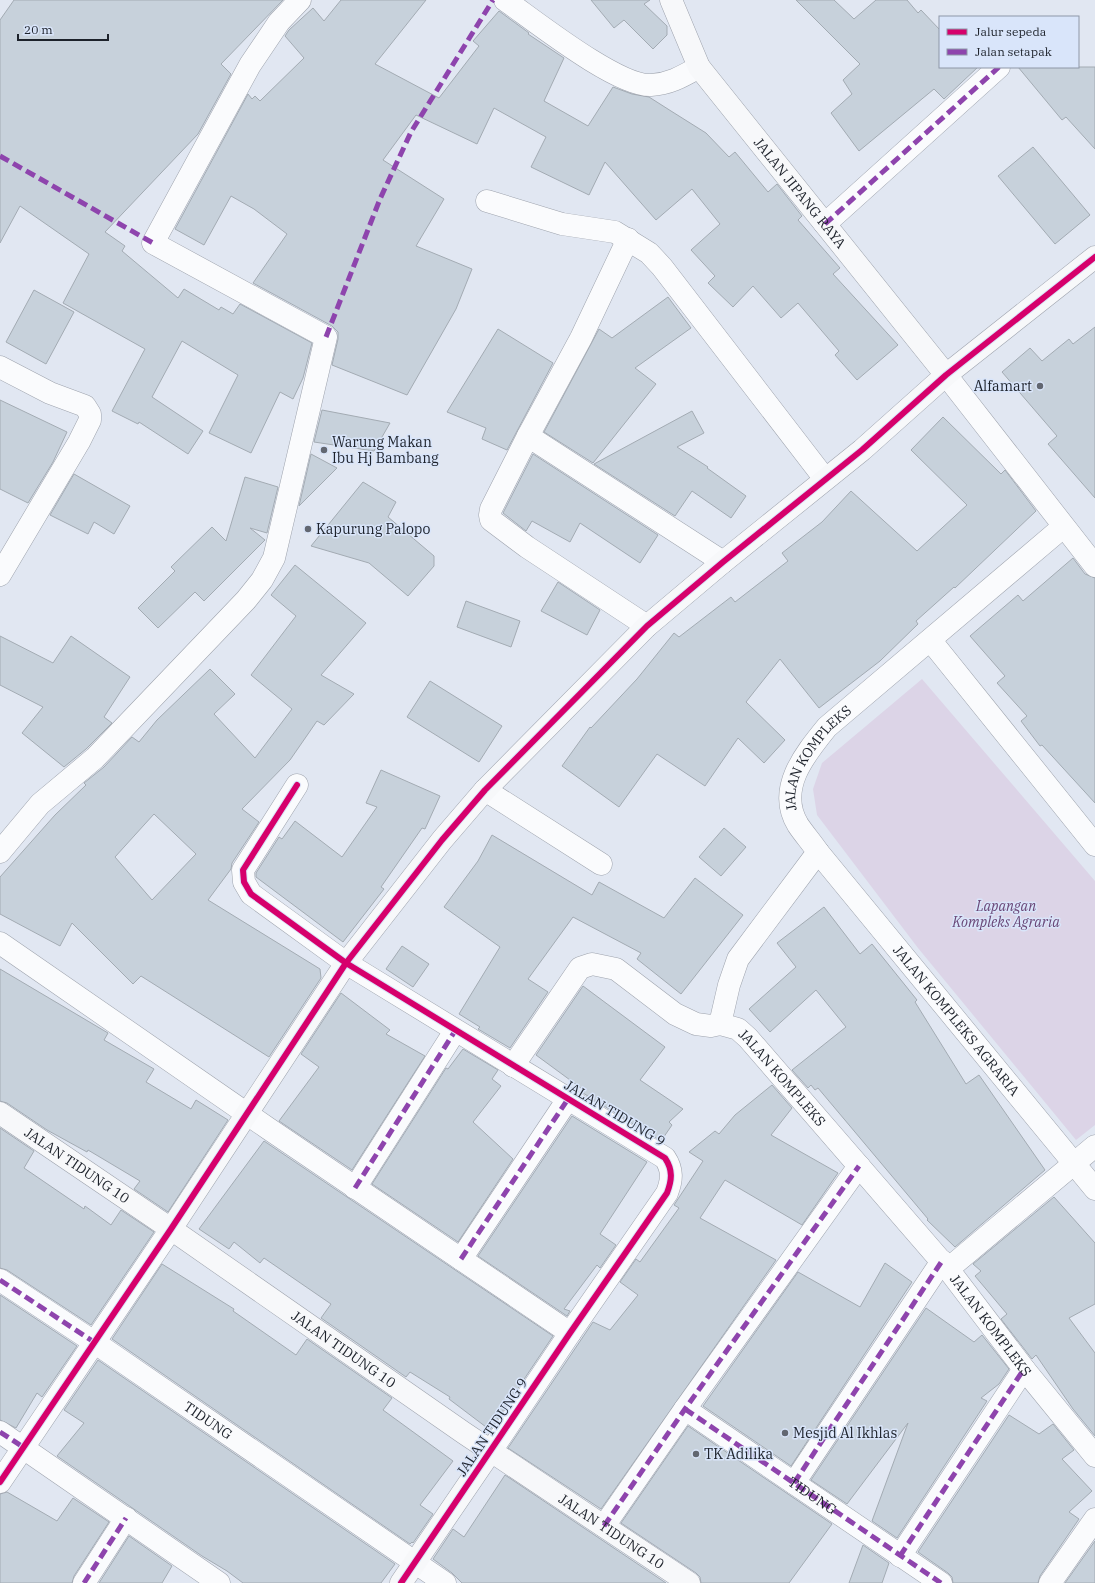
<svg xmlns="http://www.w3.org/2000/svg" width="1095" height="1583" font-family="'IBM Plex Serif',serif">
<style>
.green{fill:#dcd4e7}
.building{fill:#c7d1db;stroke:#a3abb3;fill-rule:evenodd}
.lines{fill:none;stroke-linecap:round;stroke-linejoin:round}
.street-casing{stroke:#9ea3ad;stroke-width:23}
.secondary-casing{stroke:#9ea3ad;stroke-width:23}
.street{stroke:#fafbfd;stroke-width:22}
.secondary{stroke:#f7f8fa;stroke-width:22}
.quiet{stroke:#8e44ad;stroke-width:5;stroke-dasharray:10 5;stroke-linecap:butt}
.cycleway-casing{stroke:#d9e5fa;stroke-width:8}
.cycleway{stroke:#d6006c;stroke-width:6}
.poi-dot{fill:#626771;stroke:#d9e5fa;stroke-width:1.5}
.labels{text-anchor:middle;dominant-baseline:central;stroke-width:3;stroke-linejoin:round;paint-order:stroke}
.street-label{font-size:14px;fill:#1d222b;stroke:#d9e5fa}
.poi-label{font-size:14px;fill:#1d222b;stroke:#d9e5fa;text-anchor:start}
.park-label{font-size:14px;font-style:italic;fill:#6a4777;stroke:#d9e5fa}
</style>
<rect width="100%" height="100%" fill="#e1e7f2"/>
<path class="green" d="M922,679L1095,881V1125L1076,1140L918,948L817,815L813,789L822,763Z"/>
<g class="building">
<path d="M14,0H283L221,64L231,74L198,134L105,232L125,246L122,251L178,298L184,289L219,310L221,307L233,314L240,304L312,343L303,378L293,399L280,392L251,453L209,433L238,375L182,341L152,397L203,431L188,454L139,422L138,424L112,411L145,349L63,303L89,254L20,206L0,243V20Z"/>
<path d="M341,0H426L375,64L439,98L479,46L473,41L499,11L529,33L528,34L564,58L544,101L588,126L613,87L632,94L649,97L671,111L706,133L729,157L735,152L768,192L777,184L802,216L798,220L840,268L833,274L898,345L857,380L835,355L839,351L798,303L781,318L753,286L733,307L708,283L715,276L691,250L720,224L692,189L656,220L605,162L589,195L531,167L546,137L494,108L477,144L416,115L383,160L444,199L416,246L472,269L456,309L407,395L332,365L338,339V332L332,326L253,283L287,234L254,209L231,196L204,245L175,229L248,94L252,99L255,96L260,101L304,58L285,36L289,30L313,8L324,21Z"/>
<path d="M591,0H650L644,4L667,26V35L653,49L624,20L614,28Z"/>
<path d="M796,0H834L854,19L876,0H907L918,13L921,10L940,30V67H978L944,99L934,89L859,151L831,113L852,94L843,80L860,64Z"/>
<path d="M1018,67H1095V149L1066,117L1062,120Z"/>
<path d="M1033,147L1090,215L1055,244L998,176Z"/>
<path d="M34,290L74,312L46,364L6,342Z"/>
<path d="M668,297L691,328L635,368L656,384L593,463L544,432L599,329L612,338Z"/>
<path d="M1095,327V498L1048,444L1057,436L1002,372L1030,348L1042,361L1069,339L1073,344Z"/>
<path d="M498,329L553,363L507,450L482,439L486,428L447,412Z"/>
<path d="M0,400L67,432L53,462L28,503L0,489Z"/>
<path d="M322,410L390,423L374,451L314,442Z"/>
<path d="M692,411L704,433L677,447L708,467L707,468L746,496L731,518L692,491L675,516L594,464Z"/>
<path d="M943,417L1001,474L1005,470L1036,511L955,588L954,587L916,621L918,624L880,661L819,708L780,659L746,702L785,740L764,763L738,738L705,786L657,754L619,807L562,766L590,727L591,728L637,679L674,633L679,637L731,597L735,602L788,561L782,553L822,522L851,491L917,551L967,505L911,450Z"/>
<path d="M311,454L337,468L299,506Z"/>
<path d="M533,454L658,535L640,563L580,523L570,542L532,521L526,531L503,513Z"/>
<path d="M74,474L130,506L114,534L94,522L88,534L50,515Z"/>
<path d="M245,477L278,487L267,533L250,528L265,540L204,601L195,592L158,628L138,608L175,571L171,567L212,527L226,541Z"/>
<path d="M363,482L396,502L388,517L434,556V566L408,596L369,563L311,546Z"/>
<path d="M1073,558L1085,574L1095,578V803L1042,745L1040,746L1021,721L1027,716L997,683L1005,676L970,636L1018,595L1023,601Z"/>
<path d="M295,565L366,623L321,675L354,694L324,725L317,721L290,760L242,809L259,822L232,863L231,869L208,900L320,969L321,978L269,1057L141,976L133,984L72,923L60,946L0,914V877L55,815L86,785L84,783L104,767L132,737L139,742L157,720L210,669L235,694L214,714L255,758L292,709L251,675L296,616L271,595ZM154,814L196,854L152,900L115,857Z"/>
<path d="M558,582L600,610L587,635L541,611Z"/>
<path d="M466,601L520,621L511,647L457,627Z"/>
<path d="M0,636L53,663L71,636L130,677L104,717L112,723L86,749L64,767L22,733L43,707L0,685Z"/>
<path d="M430,681L502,726L479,762L407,717Z"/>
<path d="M381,770L440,796L425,829L422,828L381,887L384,889L343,942L256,877V873L279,837L282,839L295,821L342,857L377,807L366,803Z"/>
<path d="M724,828L746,847L721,876L699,857Z"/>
<path d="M492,835L592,895L599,882L664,918L695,878L743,915L681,994L637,959L641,953L573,917L528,979L548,992L510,1048L478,1029L480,1027L459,1014L500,947L444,907L478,861Z"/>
<path d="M824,907L860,954L872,944L917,1000L915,1002L966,1084L979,1075L1045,1170L955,1247L927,1220L928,1219L818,1088L815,1090L811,1085L808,1088L792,1070L846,1027L816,990L770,1032L749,1009L796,967L777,943Z"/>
<path d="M402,946L429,964L413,987L386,969Z"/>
<path d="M0,969L108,1033L104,1040L154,1069L146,1082L191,1109L196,1100L228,1120L168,1212L134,1189L140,1181L88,1150L87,1152L47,1130L7,1103L0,1101Z"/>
<path d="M583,986L665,1047L640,1080L683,1109L669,1122L672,1125L661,1141L583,1093L585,1091L536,1055Z"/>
<path d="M341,993L390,1030L386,1034L425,1056L352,1170L279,1121L319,1067L301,1054Z"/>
<path d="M463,1049L498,1070L492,1079L501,1086L473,1122L513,1159L458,1242L372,1184L446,1068L448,1069Z"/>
<path d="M772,1085L792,1108L771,1135L838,1173L802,1225L725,1180L700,1218L776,1260L601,1509L508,1448L593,1322L610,1330L638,1295L620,1282L636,1259L640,1262L679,1208L674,1205L703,1161L689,1152L715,1131L719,1134L735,1115Z"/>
<path d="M572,1116L647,1162L600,1234L616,1245L600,1268L597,1265L564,1309L570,1311L567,1316L478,1256Z"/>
<path d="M0,1128L34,1151L24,1168L84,1209L85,1206L111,1225L121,1210L154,1232L91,1325L7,1270L0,1268Z"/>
<path d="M264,1141L553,1336L490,1430L449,1399L450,1397L410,1372L406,1377L321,1318L331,1304L264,1258L260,1263L234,1242L229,1249L199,1229Z"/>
<path d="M1054,1197L1095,1243V1304L1069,1318L1095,1353V1436L1073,1409L1036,1355L1032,1359L1001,1319L1007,1314L975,1276L981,1271L973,1264Z"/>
<path d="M885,1263L912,1282L791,1466L703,1406L798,1272L860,1307Z"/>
<path d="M162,1264L234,1309L233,1311L296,1355L307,1339L392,1398L383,1410L453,1461L420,1505L433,1514L413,1543L412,1542L410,1544L112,1339Z"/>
<path d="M0,1295L77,1346L42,1397L37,1393L16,1428L0,1420Z"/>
<path d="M926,1308L974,1342L982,1335L1009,1369L999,1384L981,1398L987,1401L897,1538L872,1521L908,1423L847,1504L811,1480Z"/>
<path d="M98,1360L395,1564L381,1583H243L227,1571L202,1556L57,1456L84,1423L64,1410Z"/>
<path d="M1009,1415L1039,1434L1053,1424L1074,1450L1062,1459L1092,1491L1069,1512L1079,1519L1040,1576L1038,1583H953L952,1577L948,1573L918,1552Z"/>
<path d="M688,1426L832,1524L789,1583H701L700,1577L696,1573L621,1523Z"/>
<path d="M505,1475L666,1583H462L452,1573L433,1559L453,1529L464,1537Z"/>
<path d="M7,1492L57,1521L73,1498L109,1522L74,1576L72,1583H0V1494Z"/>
<path d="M129,1536L172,1566L162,1583H99Z"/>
<path d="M1095,1541V1583H1065Z"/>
<path d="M863,1545L889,1563L882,1583H849Z"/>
</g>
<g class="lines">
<g class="street-casing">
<g id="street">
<path d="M505,0C535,21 618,87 651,85C670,84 683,76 699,67"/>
<path d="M487,201L562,224L615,232L649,253L662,267L825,479"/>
<path d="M825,224L999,67"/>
<path d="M0,367L50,393L85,406L90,414V420L79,442L0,575"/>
<path d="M946,375L1095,566"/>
<path d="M528,436L581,338L628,239"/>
<path d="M647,626L527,547L491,520L490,515L491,509L528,436L723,562"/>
<path d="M931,641L1095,845"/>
<path d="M297,785L243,870L244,882L251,894L346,963L665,1158C673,1170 672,1180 667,1193L570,1333L491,1451"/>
<path d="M485,790L601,864"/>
<path d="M0,852L40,804L95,758L246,600L262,580L274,558L326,337L153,243L250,65L279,22L300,0"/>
<path id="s1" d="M818,852L1095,1189"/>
<path d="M0,943L269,1129L570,1333"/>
<path id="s2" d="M720,1024L729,985L738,959L818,852C812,843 804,834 798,825C776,789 805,754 827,727L1063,527"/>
<path id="s3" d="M513,1066L580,968L592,964L616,969L675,1014L696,1024L711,1026L720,1024L738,1029L748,1038L948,1269L1024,1369L1095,1456"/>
<path d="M355,1188L455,1031"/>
<path d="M461,1259L568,1099"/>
<path d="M948,1269L1095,1146"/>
<path id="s4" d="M0,1280L94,1342L445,1583"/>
<path id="s5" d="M685,1409L941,1583"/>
<path d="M0,1432L219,1583"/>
<path d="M0,1482L171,1229"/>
<path d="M794,1483L942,1261"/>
<path d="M604,1526L685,1409L859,1166"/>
<path d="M900,1556L1024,1369"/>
<path d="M84,1583L126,1518"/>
<path d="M1050,1583L1095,1519"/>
</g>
</g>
<g class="secondary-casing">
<g id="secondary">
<path id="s6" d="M671,0L699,67L946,375"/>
<path id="s7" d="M0,1113L171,1229L464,1433L689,1583"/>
<path d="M171,1229L346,963L442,840L485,790L647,626L723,562L862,450L946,375L1095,257"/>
<path d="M401,1583L491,1451"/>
</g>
</g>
<use href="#street" class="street"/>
<use href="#secondary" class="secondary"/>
<g class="quiet">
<path d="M0,156L153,243"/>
<path d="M825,224L999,67"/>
<path d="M326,337L380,199L411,132L493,0"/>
<path d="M355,1188L455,1031"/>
<path d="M461,1259L568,1099"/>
<path d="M0,1280L94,1342"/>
<path d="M685,1409L941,1583"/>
<path d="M0,1432L23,1447"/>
<path d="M794,1483L942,1261"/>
<path d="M604,1526L685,1409L859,1166"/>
<path d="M900,1556L1024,1369"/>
<path d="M84,1583L126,1518"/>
</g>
<g class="cycleway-casing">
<g id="cycleway">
<path d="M297,785L243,870L244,882L251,894L346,963L665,1158C673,1170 672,1180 667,1193L570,1333L401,1583"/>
<path d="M0,1482L171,1229L346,963L442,840L485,790L647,626L723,562L862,450L946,375L1095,257"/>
</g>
</g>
<use href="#cycleway" class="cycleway"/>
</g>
<g class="poi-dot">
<circle cx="1040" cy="386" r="4"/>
<circle cx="324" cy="450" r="4"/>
<circle cx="308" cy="529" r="4"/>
<circle cx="785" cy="1433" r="4"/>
<circle cx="696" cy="1454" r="4"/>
</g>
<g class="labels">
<g class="street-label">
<text stroke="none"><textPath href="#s6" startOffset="234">JALAN JIPANG RAYA</textPath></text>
<text stroke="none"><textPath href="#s2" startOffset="312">JALAN KOMPLEKS</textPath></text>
<text stroke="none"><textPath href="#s1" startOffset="218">JALAN KOMPLEKS AGRARIA</textPath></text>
<text stroke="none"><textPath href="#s3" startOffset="362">JALAN KOMPLEKS</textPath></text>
<text transform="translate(615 1113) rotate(31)">JALAN TIDUNG 9</text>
<text stroke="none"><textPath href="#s7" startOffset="93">JALAN TIDUNG 10</textPath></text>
<text stroke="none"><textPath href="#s3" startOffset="686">JALAN KOMPLEKS</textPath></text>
<text stroke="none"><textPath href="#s7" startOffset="417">JALAN TIDUNG 10</textPath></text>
<text stroke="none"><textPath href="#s4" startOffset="251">TIDUNG</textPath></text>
<text transform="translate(492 1427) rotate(-56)">JALAN TIDUNG 9</text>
<text stroke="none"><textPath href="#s5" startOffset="154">TIDUNG</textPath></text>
<text stroke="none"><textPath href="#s7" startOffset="741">JALAN TIDUNG 10</textPath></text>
</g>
<g class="poi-label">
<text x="1032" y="386" text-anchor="end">Alfamart</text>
<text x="332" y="442">Warung Makan<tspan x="332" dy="16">Ibu Hj Bambang</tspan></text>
<text x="316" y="529">Kapurung Palopo</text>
<text x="793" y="1433">Mesjid Al Ikhlas</text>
<text x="704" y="1454">TK Adilika</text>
</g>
<g class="park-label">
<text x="1006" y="906">Lapangan<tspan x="1006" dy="16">Kompleks Agraria</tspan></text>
</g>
</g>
<rect x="939" y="16" width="140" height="52" fill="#d9e5fa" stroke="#8e97a7"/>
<rect x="947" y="29" width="20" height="6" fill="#d6006c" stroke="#8e97a7"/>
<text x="975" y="36" font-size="12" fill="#1d222b">Jalur sepeda</text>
<rect x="947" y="49" width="20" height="6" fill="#8e44ad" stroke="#8e97a7"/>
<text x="975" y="56" font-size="12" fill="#1d222b">Jalan setapak</text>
<path d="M18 34v6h90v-6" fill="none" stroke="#1d222b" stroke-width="2"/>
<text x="24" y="34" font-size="12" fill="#1d222b" stroke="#d9e5fa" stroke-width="3" paint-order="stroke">20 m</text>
</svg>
